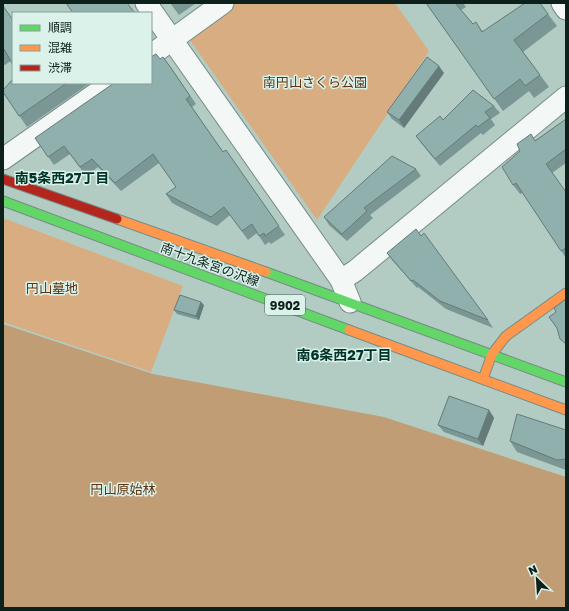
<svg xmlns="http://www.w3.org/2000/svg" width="569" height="611" font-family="'Golos Text','Noto Sans JP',sans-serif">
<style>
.green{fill:#d8ad81}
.forest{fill:#c19d76}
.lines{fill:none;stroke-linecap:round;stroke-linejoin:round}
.street-casing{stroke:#778c85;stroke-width:23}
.fast-casing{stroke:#778c85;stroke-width:11}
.slow-casing{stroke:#778c85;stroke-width:11}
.jam-casing{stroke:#778c85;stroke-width:11}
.street{stroke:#f3f7f6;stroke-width:21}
.fast{stroke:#63d668;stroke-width:9}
.slow{stroke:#ff974d;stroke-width:9}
.jam{stroke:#b3261e;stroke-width:9}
.wall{fill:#7b9795}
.shaded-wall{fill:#647b79}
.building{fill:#8fb0ad;stroke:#647b79}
.labels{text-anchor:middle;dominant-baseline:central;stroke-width:3;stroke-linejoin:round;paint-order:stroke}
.shield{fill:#daf2ea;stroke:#4a5f59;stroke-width:1}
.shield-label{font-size:12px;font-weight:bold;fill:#0d201b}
.park-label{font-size:13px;fill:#5e310f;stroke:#daf2ea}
.street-label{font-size:13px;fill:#0d201b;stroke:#daf2ea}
.neighbourhood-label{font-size:14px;font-weight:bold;fill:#003429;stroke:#daf2ea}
</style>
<rect width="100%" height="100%" fill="#b2ccc4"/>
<g class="green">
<path d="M232,3H395L429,51L317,220L187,36Z"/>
<path d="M3,218L183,286L151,372L3,322Z"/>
</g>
<path class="forest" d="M3,324L153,374L384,417L566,477V608H3Z"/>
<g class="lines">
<g class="street-casing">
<g id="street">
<path d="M146,3L341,280L350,302"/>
<path d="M562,3L566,9"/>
<path d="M151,55L223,3"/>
<path d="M3,159L111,83"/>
<path d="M341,280L355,271L566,97"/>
</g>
</g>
<g class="fast-casing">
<g id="fast">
<path d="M3,201L349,330"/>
<path d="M266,272L566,382"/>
</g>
</g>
<g class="slow-casing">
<g id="slow">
<path d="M117,219L266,272"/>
<path d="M349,330L566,410"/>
<path d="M483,379L492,354L506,336L566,293"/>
</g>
</g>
<g class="jam-casing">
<path id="jam" d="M3,179L117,219"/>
</g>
<use href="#street" class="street"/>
<use href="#fast" class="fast"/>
<use href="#slow" class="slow"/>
<use href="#jam" class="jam"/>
</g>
<g class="wall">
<path d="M170,3H196L179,15Z"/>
<path d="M426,3H463L466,7L461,10L473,24L483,31L548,14L557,26L523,52L549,87L534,98L529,91L503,111Z"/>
<path d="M3,6L11,61L3,66Z"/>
<path d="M160,59L171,68L196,104L192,107L223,152L226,150L285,235L271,244L269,242L265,245L257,233L248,240L230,215L217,226L172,203L166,194L176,187L159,163L121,191L98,167L86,176L70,154L54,165L35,138Z"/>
<path d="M444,73L404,128L392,119L387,112Z"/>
<path d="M13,83H90L27,127L3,92Z"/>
<path d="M494,106L500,113L491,119L495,125L483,135L481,133L440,166L421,143L416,136L443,120Z"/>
<path d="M566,119V163L552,173L566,192V258L523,193L520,194L513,185L520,151Z"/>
<path d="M416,169L421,176L370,215L373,218L347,241L329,225L324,217Z"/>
<path d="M387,253L488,320L493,328L446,309L418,287L417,288L392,260Z"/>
<path d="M204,305L199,320L177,314L174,310Z"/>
<path d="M489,410L494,418L483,446L444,432L438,425Z"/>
<path d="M566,430V470L517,452L510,441Z"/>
</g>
<g class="shaded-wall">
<path d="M439,66L444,73L404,128L399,120Z"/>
<path d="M201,302L204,305L199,320L196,316Z"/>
<path d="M489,410L494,418L483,446L478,439Z"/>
</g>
<g class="building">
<path d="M66,3H127L135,13H73Z"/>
<path d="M426,3H455L473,24L476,22L482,32L525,3H540L548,14L514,40L540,75L525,86L520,79L494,99Z"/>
<path d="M3,6L13,20V65L4,49L3,50Z"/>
<path d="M156,54L160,59L163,57L171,68L190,96L186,99L223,152L226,150L279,226L265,236L264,233L259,236L252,224L242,231L224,207L211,217L166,194L176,187L153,154L115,183L92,159L80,167L64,146L48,157L35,138L114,83H151V57Z"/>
<path d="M427,57L439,66L399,120L387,112Z"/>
<path d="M13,79V83H67L19,116L3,92V90Z"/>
<path d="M473,90L494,106L485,112L490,118L478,127L476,125L435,159L416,136L440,116L443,120Z"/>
<path d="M566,119V149L546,164L566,192V248L561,251L516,183L513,185L502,167L520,151L517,144L531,134L535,141Z"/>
<path d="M392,156L416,169L364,208L367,211L342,234L324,217Z"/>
<path d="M416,229L421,236L424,233L488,320L440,301L413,280L411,281L387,253Z"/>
<path d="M180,295L201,302L196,316L174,310Z"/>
<path d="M566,299V344L560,339L557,328L549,317L556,312L554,308Z"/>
<path d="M449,396L489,410L478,439L438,425Z"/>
<path d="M517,414L566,430V459L557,460L510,441Z"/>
</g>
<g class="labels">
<rect class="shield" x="265" y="295" width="40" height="20" rx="3"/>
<g class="shield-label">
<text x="285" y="305">9902</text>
</g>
<g class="park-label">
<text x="315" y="82">南円山さくら公園</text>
<text x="52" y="288">円山墓地</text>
<text x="123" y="489">円山原始林</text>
</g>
<g class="street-label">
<text transform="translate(210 264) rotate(20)">南十九条宮の沢線</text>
</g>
<g class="neighbourhood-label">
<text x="62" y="177">南5条西27丁目</text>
<text x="344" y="354">南6条西27丁目</text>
</g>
</g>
<rect width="569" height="611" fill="none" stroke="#0d201b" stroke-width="8"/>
<rect x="12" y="12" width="140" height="72" fill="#daf2ea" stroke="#889e97"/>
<rect x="20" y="25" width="20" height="6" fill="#63d668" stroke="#889e97"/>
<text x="48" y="32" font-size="12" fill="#0d201b">順調</text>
<rect x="20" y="45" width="20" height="6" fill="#ff974d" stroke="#889e97"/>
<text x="48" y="52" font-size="12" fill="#0d201b">混雑</text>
<rect x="20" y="65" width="20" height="6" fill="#b3261e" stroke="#889e97"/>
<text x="48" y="72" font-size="12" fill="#0d201b">渋滞</text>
<g transform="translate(537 579) rotate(335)" stroke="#daf2ea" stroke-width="3" paint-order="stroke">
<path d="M0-3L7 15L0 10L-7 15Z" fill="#0d201b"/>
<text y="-6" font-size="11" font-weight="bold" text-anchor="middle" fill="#0d201b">N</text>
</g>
</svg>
